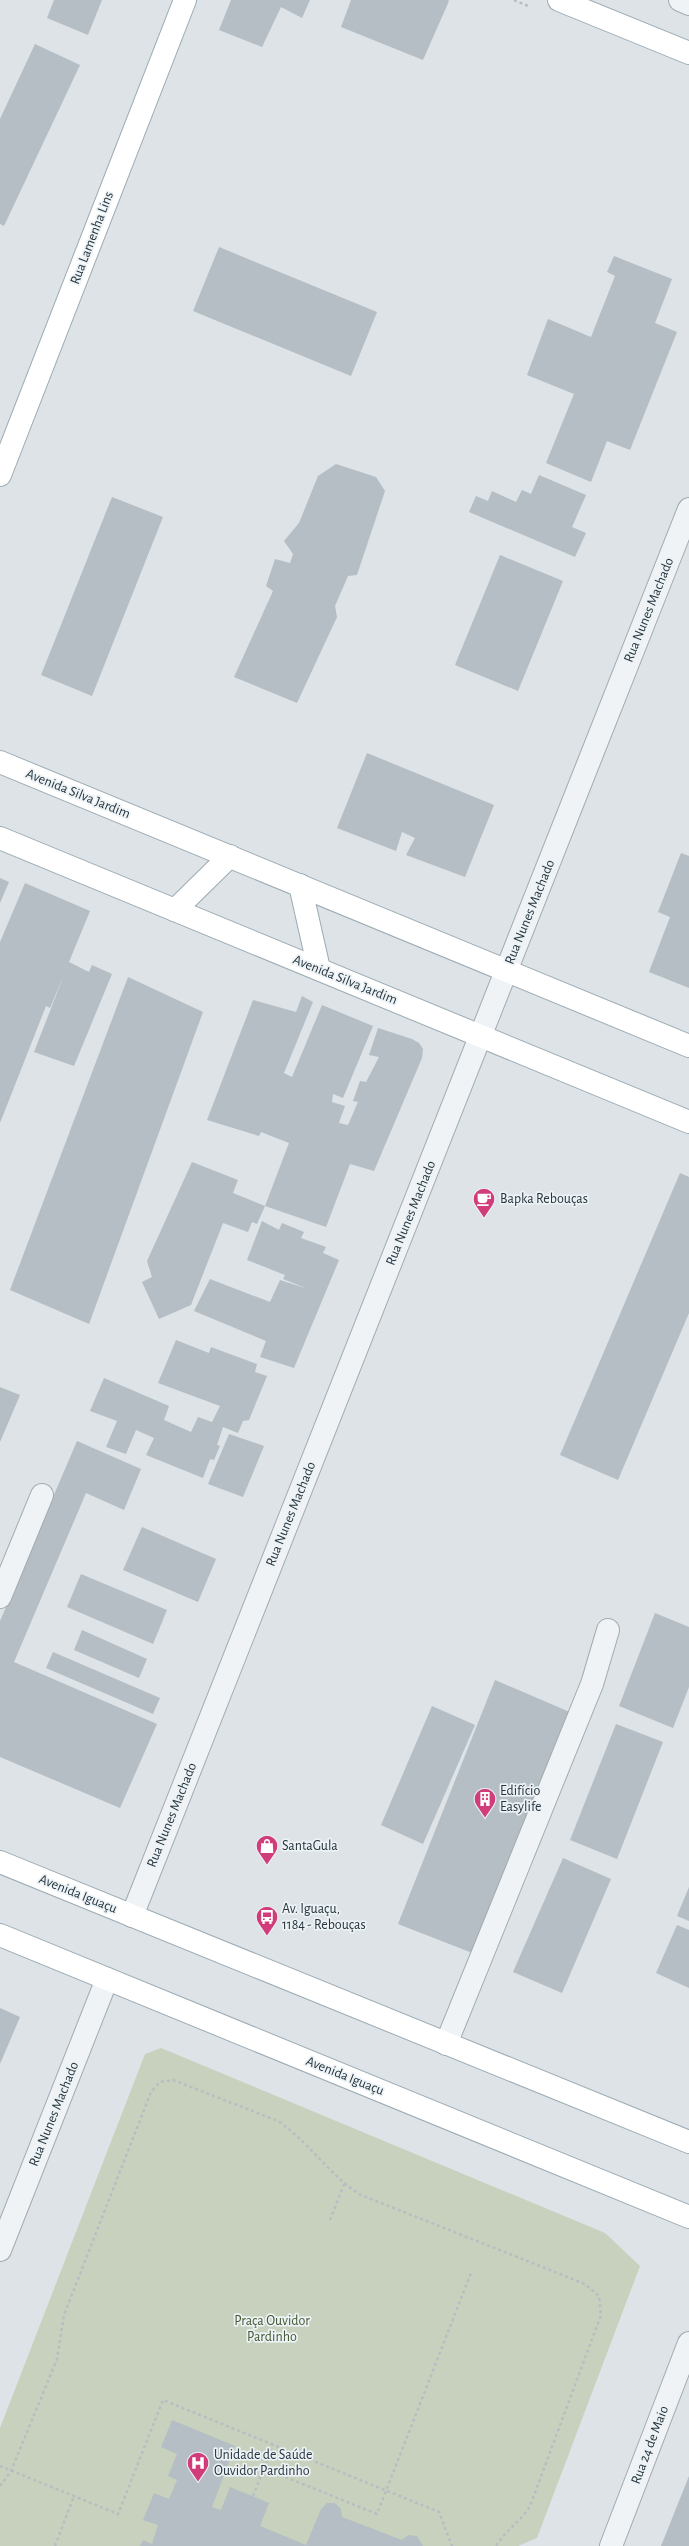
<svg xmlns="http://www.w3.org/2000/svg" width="689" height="2546" font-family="'Alegreya Sans',sans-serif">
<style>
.green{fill:#c8d1bd}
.building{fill:#b4bec4}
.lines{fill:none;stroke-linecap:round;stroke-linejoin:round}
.minor-casing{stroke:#a2abb1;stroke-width:24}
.major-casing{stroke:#9cabb3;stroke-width:24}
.path{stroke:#b7bec2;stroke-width:2.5;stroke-dasharray:3 3;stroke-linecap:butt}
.minor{stroke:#eff3f5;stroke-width:22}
.major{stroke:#fff;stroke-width:22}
.labels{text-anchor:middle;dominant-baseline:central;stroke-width:3.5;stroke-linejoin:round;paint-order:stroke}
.street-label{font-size:14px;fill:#26353e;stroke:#ecf2f5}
.poi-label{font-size:14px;fill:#26353e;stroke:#ecf2f5;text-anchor:start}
.park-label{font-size:14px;fill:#455a33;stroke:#ecf2f5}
</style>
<rect width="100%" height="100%" fill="#dde3e7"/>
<path class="green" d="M161,2048L605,2233L640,2266L537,2538L518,2546H0V2428L145,2054Z"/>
<g class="building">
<path d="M54,0H102L88,35L47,18Z"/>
<path d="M231,0H310L302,18L281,7L262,47L219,30Z"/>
<path d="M351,0H448L449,1L423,60L341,27Z"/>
<path d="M35,44L80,65L4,226L0,224V119Z"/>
<path d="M219,247L377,312L351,376L193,311Z"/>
<path d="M614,256L672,279L655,323L677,332L630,450L607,441L591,482L546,463L574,394L527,375L548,319L591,337L615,276L607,272Z"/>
<path d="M336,464L376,477L385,491L357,575L348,576L335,606L337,617L297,703L234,677L273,591L266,586L275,559L290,563L293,554L284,541L299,523L318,476Z"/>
<path d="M539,475L586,495L572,527L586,533L575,557L469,512L476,496L488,501L492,491L516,502L522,490L531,494Z"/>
<path d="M112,497L163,517L92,696L41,675Z"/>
<path d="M500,555L563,581L518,691L455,665Z"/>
<path d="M367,753L494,805L465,877L406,855L415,838L402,832L396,851L337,828Z"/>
<path d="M681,853L689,856V988L649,972L670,917L658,912Z"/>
<path d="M0,878L9,882L0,903Z"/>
<path d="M25,883L90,911L69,962L89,972L92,965L112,974L74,1066L34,1052L64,975L50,1008L46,1006L0,1123V942Z"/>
<path d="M128,977L203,1012L89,1324L10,1290Z"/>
<path d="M302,996L313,1002L284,1073L292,1077L322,1005L373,1026L343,1098L333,1094L332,1102L345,1106L333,1139L339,1123L348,1125L358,1102L353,1101L360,1081L366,1082L379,1057L369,1055L378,1028L412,1039L419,1043L423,1049L422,1058L374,1171L350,1164L326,1227L265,1206L289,1143L261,1132L259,1136L207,1120L253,1000L296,1012Z"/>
<path d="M192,1162L238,1180L233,1193L265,1206L257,1224L252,1222L248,1232L223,1223L191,1305L159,1319L142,1282L152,1277L147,1261Z"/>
<path d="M680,1173L689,1177V1313L618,1480L560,1455Z"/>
<path d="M262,1221L279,1230L282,1223L304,1232L301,1238L326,1247L323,1253L339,1260L294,1368L260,1357L266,1341L194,1311L210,1279L270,1302L280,1280L308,1289L283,1279L285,1275L247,1260Z"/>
<path d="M176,1340L209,1353L211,1347L257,1364L255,1372L267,1376L249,1420L243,1421L238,1433L223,1427L217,1445L220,1446L214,1460L210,1459L203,1478L146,1455L154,1438L136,1430L126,1454L106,1447L117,1421L90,1411L104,1378L169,1406L164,1420L191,1432L198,1417L212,1422L220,1406L158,1383Z"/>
<path d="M0,1387L20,1395L0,1442Z"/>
<path d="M229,1434L264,1446L243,1497L208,1484Z"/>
<path d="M77,1441L141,1469L124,1510L86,1493L14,1662L157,1724L120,1808L0,1757V1621Z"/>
<path d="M142,1527L216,1559L198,1602L123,1570Z"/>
<path d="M81,1574L167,1610L153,1644L67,1607Z"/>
<path d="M655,1613L689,1627V1687L673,1728L619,1706Z"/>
<path d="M82,1630L147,1659L139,1678L74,1650Z"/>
<path d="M53,1652L160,1698L153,1714L46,1668Z"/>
<path d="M495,1680L572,1713L475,1954L398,1924Z"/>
<path d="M432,1706L475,1725L423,1844L381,1825Z"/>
<path d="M616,1724L663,1742L617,1859L570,1840Z"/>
<path d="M563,1858L611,1879L562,1993L513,1972Z"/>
<path d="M689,1887V1921L677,1916Z"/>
<path d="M677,1925L689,1930V1988L656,1973Z"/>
<path d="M0,2008L20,2017L0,2064Z"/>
<path d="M172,2420L235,2446L212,2507L221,2510L230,2487L269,2503L260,2526L306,2545L321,2509L327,2503H335L341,2509L342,2517L402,2540L408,2535L417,2536L423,2546H140L143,2540L152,2544L158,2525L143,2520L154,2493L169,2499L177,2480L168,2476L177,2454L161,2447Z"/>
<path d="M689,2476V2546H661Z"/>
</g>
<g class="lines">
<g class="minor-casing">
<g id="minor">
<path d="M680,0L689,4"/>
<path d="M0,1597L42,1495"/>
<path d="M132,1916L689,509"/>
<path d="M446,2044L592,1684L608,1630"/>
<path d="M0,2250L107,1979"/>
<path d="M611,2546L689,2343"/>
</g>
</g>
<g class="major-casing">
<g id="major">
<path d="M559,0L689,53"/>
<path d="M0,475L185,0"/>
<path d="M0,762L689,1046"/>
<path d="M0,838L689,1122"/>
<path d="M300,885L319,969"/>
<path d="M175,910L230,856"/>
<path d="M0,1862L689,2142"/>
<path d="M0,1935L689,2217"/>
</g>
</g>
<g class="path">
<path d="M514,0L528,6"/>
<path d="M330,2220L344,2184"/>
<path d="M0,2466L118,2514L163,2400L439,2512L452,2546"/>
<path d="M263,2468L377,2514L471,2273"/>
<path d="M0,2486L11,2471L57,2359L64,2315L151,2092L160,2082L173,2080L278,2121C309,2142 329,2175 361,2195L585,2284L599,2296L601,2315L530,2506C521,2521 505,2531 496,2546"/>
<path d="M253,2496L273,2445"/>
<path d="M55,2546L74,2496"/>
</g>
<use href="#minor" class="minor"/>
<use href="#major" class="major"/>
</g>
<defs>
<g id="cafe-pin" transform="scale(1.15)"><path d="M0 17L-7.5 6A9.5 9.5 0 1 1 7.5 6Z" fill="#d13d7b" stroke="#ecf2f5"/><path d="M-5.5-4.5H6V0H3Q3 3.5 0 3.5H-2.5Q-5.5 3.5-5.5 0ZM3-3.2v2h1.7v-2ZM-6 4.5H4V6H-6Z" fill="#fff"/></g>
<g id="building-pin" transform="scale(1.15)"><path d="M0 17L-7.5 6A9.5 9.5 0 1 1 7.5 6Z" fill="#d13d7b" stroke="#ecf2f5"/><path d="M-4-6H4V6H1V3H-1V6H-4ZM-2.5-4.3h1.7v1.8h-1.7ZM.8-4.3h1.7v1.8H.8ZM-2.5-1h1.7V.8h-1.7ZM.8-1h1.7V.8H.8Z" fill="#fff"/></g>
<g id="shop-pin" transform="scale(1.15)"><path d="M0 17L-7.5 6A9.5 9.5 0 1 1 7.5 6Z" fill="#d13d7b" stroke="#ecf2f5"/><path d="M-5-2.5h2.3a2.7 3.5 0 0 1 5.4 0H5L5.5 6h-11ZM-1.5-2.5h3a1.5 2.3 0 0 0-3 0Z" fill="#fff"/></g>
<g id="bus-pin" transform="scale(1.15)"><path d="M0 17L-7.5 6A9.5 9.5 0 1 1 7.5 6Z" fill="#d13d7b" stroke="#ecf2f5"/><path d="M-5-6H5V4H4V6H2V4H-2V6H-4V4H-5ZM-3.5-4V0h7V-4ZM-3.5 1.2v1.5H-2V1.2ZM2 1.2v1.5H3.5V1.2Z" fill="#fff"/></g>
<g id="hospital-pin" transform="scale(1.15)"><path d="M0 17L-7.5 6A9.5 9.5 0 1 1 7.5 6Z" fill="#d13d7b" stroke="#ecf2f5"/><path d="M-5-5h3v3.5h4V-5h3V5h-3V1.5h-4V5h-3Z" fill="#fff"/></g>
</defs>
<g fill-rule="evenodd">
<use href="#cafe-pin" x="484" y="1199"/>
<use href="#building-pin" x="485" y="1799"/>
<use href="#shop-pin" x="267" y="1846"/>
<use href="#bus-pin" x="267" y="1917"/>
<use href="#hospital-pin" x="198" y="2463"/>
</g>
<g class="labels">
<g class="street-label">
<text transform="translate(92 238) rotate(-69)">Rua Lamenha Lins</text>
<text transform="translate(649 610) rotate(-68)">Rua Nunes Machado</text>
<text transform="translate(78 794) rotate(22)">Avenida Silva Jardim</text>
<text transform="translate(530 912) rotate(-68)">Rua Nunes Machado</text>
<text transform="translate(345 980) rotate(22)">Avenida Silva Jardim</text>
<text transform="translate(411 1213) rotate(-68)">Rua Nunes Machado</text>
<text transform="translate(291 1514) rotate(-68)">Rua Nunes Machado</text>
<text transform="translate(172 1815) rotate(-68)">Rua Nunes Machado</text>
<text transform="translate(78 1894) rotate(22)">Avenida Iguaçu</text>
<text transform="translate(345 2076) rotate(22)">Avenida Iguaçu</text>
<text transform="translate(54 2114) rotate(-68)">Rua Nunes Machado</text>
<text transform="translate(650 2445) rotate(-69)">Rua 24 de Maio</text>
</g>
<g class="poi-label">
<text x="500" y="1199">Bapka Rebouças</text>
<text x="500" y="1791">Edifício<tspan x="500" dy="16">Easylife</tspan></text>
<text x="282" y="1846">SantaGula</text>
<text x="282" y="1909">Av. Iguaçu,<tspan x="282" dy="16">1184 - Rebouças</tspan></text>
<text x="214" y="2455">Unidade de Saúde<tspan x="214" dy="16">Ouvidor Pardinho</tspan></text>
</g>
<g class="park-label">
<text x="272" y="2321">Praça Ouvidor<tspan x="272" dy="16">Pardinho</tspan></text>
</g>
</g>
</svg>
